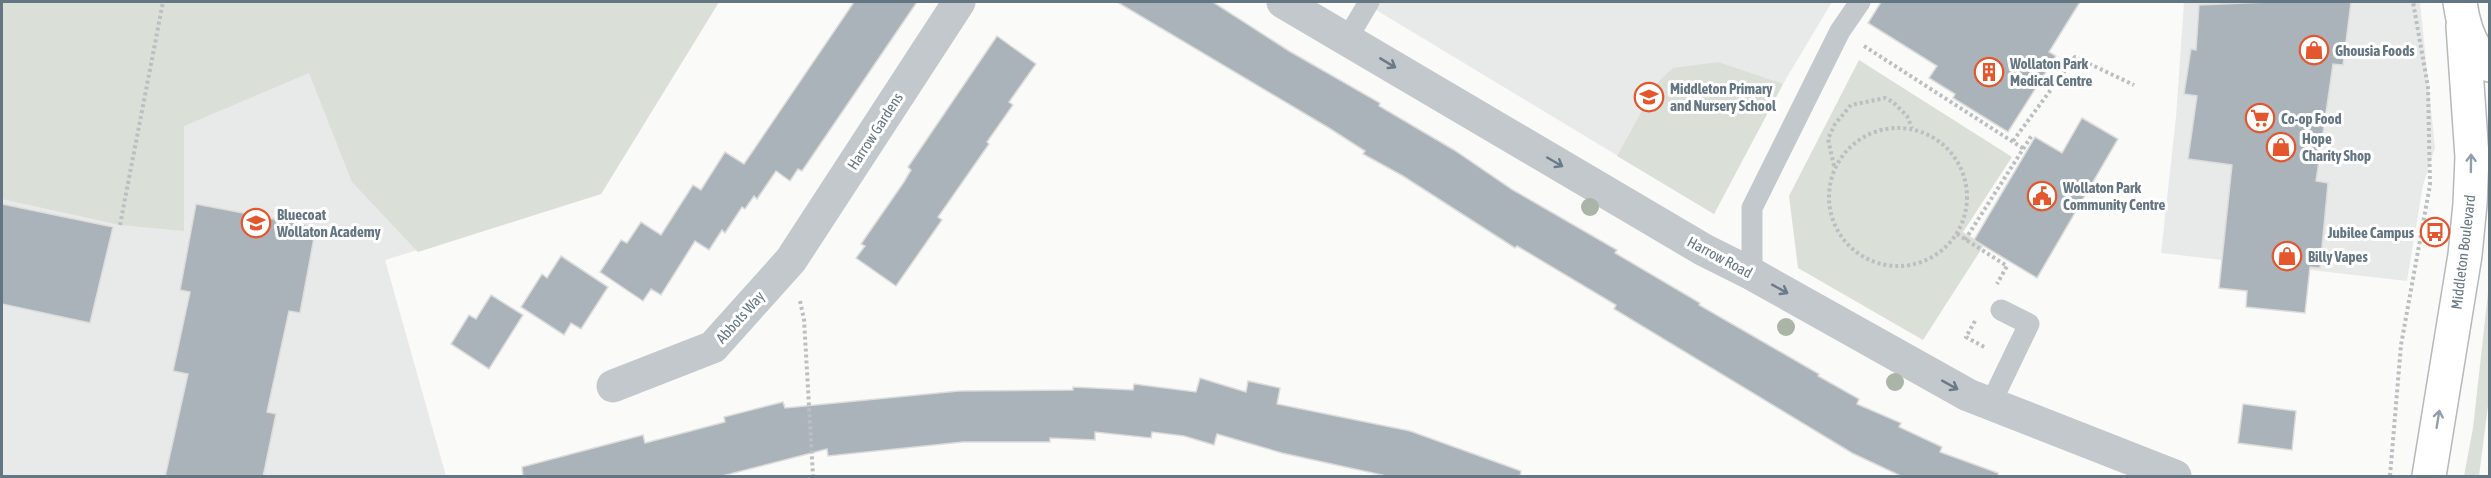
<svg xmlns="http://www.w3.org/2000/svg" width="2491" height="478" font-family="'Asap Condensed',sans-serif">
<style>
.built{fill:#e8e9e9}
.green{fill:#dadfd7}
.building{fill:#aab3b9;stroke:#dcdcda;stroke-width:1.5}
.lines{fill:none;stroke-linecap:round;stroke-linejoin:round}
.highway-casing{stroke:#b4b9bd;stroke-width:36}
.path{stroke:#bbbfc2;stroke-width:4;stroke-dasharray:3 3;stroke-linecap:butt}
.lane{stroke:#c3c8cc;stroke-width:21}
.street{stroke:#c3c8cc;stroke-width:33}
.highway{stroke:#fff;stroke-width:33}
.tree{fill:#aab4a7}
.oneway{stroke:#6a7a87}
.oneway2{stroke:#939fa8}
.labels{text-anchor:middle;dominant-baseline:central;stroke-width:6;stroke-linejoin:round;paint-order:stroke}
.poi-label{font-size:15px;font-weight:bold;fill:#657683;stroke:#fff;text-anchor:start}
.street-label{font-size:15px;fill:#657683;stroke:#fff}
</style>
<rect width="100%" height="100%" fill="#fafaf8"/>
<g class="built">
<path d="M2,2H719L601,194L385,260L446,476H2Z"/>
<path d="M1363,2H1832L1783,84L1714,214Z"/>
<path d="M2184,2H2420L2435,148L2423,185L2407,281L2161,253L2176,117Z"/>
</g>
<g class="green">
<path d="M2,2H719L601,194L418,252L352,182L309,73L184,126V231L120,225L2,199Z"/>
<path d="M1859,60L2012,157L1963,232L1984,245L1923,340L1798,268L1789,196Z"/>
<path d="M1718,62L1783,84L1714,214L1617,156L1658,82L1673,68Z"/>
<path d="M2489,284L2490,390L2479,476H2464L2473,428Z"/>
</g>
<g class="building">
<path d="M854,2H917L802,171L798,169L790,181L776,171L757,199L754,196L745,209L742,207L725,233L722,230L709,250L695,241L661,295L651,289L643,301L600,272L621,240L627,243L641,222L661,235L693,185L701,190L725,152L744,164Z"/>
<path d="M1117,2H1213L1289,51L1380,103L1379,106L1454,150L1513,190L1617,250L1615,253L1700,303L1699,305L1819,374L1818,376L1859,399L1857,404L1901,423L1899,427L1942,447L1940,452L1998,473V477H1903L1852,453L1614,309L1616,305L1517,246L1515,248L1403,176L1363,154L1365,151L1329,128Z"/>
<path d="M1881,2H2080L2049,52L2056,56L2008,132L1953,98L1955,94L1929,78L1937,66L1868,23Z"/>
<path d="M2268,2H2351L2343,65L2333,64L2322,140L2316,181L2328,183L2320,268L2310,267L2305,313L2246,307L2247,291L2219,288L2232,165L2188,159L2197,96L2184,94L2191,49L2196,50L2199,5Z"/>
<path d="M997,36L1036,64L1009,102L1013,105L987,142L989,144L938,217L942,220L896,286L856,258L865,246L861,244L904,182L911,170L908,167Z"/>
<path d="M2082,118L2118,139L2037,278L1974,240L2035,137L2062,153Z"/>
<path d="M2,204L113,227L90,323L2,304Z"/>
<path d="M196,204L316,227L300,313L289,311L267,412L276,414L263,477H165L188,374L173,371L190,292L180,290Z"/>
<path d="M561,256L608,287L581,329L571,323L564,335L521,307L542,274L547,278Z"/>
<path d="M491,295L523,315L489,369L451,344L469,315L476,319Z"/>
<path d="M1200,378L1246,392L1248,381L1280,388L1277,404L1410,431L1521,471L1520,477H1391L1282,453L1217,434L1214,445L1184,436L1152,432L1151,438L1095,432V440L1050,438V442H963L828,456L827,449L718,477H523L522,467L643,435L645,443L725,422L724,417L783,402L785,408L959,391L1073,390V387L1133,390L1134,384L1196,392Z"/>
<path d="M2243,404L2296,411L2292,450L2238,443Z"/>
</g>
<g class="lines">
<g class="highway-casing">
<g id="highway">
<path d="M2460,2C2463,25 2470,50 2490,65"/>
<path d="M2429,476L2465,255L2470,204L2472,157L2463,26"/>
</g>
</g>
<g class="path">
<path d="M1864,46L2024,149"/>
<circle cx="1898" cy="197" r="69"/>
<path d="M2013,141L2075,57L2134,85"/>
<path d="M1834,166L1828,139L1835,124L1851,105L1885,98L1893,102L1907,116L1912,128"/>
<path d="M120,225L163,2"/>
<path d="M1957,234L2007,266L1997,284"/>
<path d="M1965,240L2032,135"/>
<path d="M800,301L804,319L813,476"/>
<path d="M1975,321L1966,337L1986,348"/>
<path d="M2390,476L2401,345L2430,185L2428,87L2413,2"/>
</g>
<g class="lane">
<path d="M1347,39L1369,2"/>
<path d="M1752,274V208L1840,31L1860,2"/>
<path d="M1990,405L2029,324L2001,310"/>
</g>
<g class="street">
<path d="M1283,2L1704,250L1752,274L1968,395L2175,476"/>
<path d="M613,386L713,347L791,260L959,2"/>
</g>
<use href="#highway" class="highway"/>
</g>
<g class="tree">
<circle cx="1590" cy="207" r="9"/>
<circle cx="1786" cy="327" r="9"/>
<circle cx="1895" cy="382" r="9"/>
</g>
<defs><path id="oneway-shaft" d="M-6 0H5M1.5-3L5.5 0L1.5 3" fill="none" stroke-width="1.6" stroke-linecap="round" stroke-linejoin="round" transform="scale(1.5)"/></defs>
<g class="oneway">
<use href="#oneway-shaft" transform="translate(1388 63) rotate(31)"/>
<use href="#oneway-shaft" transform="translate(1555 162) rotate(30)"/>
<use href="#oneway-shaft" transform="translate(1780 289) rotate(29)"/>
<use href="#oneway-shaft" transform="translate(1950 385) rotate(29)"/>
</g>
<g class="oneway2">
<use href="#oneway-shaft" transform="translate(2471 163) rotate(-89)"/>
<use href="#oneway-shaft" transform="translate(2438 419) rotate(-81)"/>
</g>
<defs>
<g id="shop-ring" transform="scale(1.5)"><circle r="9.5" fill="#fff" stroke="#e4572e" stroke-width="1.5"/><path d="M-5-2.5h2.3a2.7 3.5 0 0 1 5.4 0H5L5.5 6h-11ZM-1.5-2.5h3a1.5 2.3 0 0 0-3 0Z" fill="#e4572e"/></g>
<g id="building-ring" transform="scale(1.5)"><circle r="9.5" fill="#fff" stroke="#e4572e" stroke-width="1.5"/><path d="M-4-6H4V6H1V3H-1V6H-4ZM-2.5-4.3h1.7v1.8h-1.7ZM.8-4.3h1.7v1.8H.8ZM-2.5-1h1.7V.8h-1.7ZM.8-1h1.7V.8H.8Z" fill="#e4572e"/></g>
<g id="school-ring" transform="scale(1.5)"><circle r="9.5" fill="#fff" stroke="#e4572e" stroke-width="1.5"/><path d="M0-5L7-2L0 1L-7-2ZM-4 1L0 2.5L4 1V4Q0 6-4 4Z" fill="#e4572e"/></g>
<g id="supermarket-ring" transform="scale(1.5)"><circle r="9.5" fill="#fff" stroke="#e4572e" stroke-width="1.5"/><path d="M-6-5.5h2.5l.6 2H6L4.5 2H-2.5L-4.4-4H-6ZM-1.5 3.2a1.3 1.3 0 1 0 .1 0ZM3 3.2a1.3 1.3 0 1 0 .1 0Z" fill="#e4572e"/></g>
<g id="civic-ring" transform="scale(1.5)"><circle r="9.5" fill="#fff" stroke="#e4572e" stroke-width="1.5"/><path d="M-.6-6.5H3V-4.5H.6V-3L4-1V1h2V6H-6V1h2V-1L-.6-3ZM-1.2 2.5V6h2.4V2.5Z" fill="#e4572e"/></g>
<g id="bus-ring" transform="scale(1.5)"><circle r="9.5" fill="#fff" stroke="#e4572e" stroke-width="1.5"/><path d="M-5-6H5V4H4V6H2V4H-2V6H-4V4H-5ZM-3.5-4V0h7V-4ZM-3.5 1.2v1.5H-2V1.2ZM2 1.2v1.5H3.5V1.2Z" fill="#e4572e"/></g>
</defs>
<g fill-rule="evenodd">
<use href="#shop-ring" x="2314" y="50"/>
<use href="#building-ring" x="1989" y="72"/>
<use href="#school-ring" x="1649" y="97"/>
<use href="#supermarket-ring" x="2260" y="118"/>
<use href="#shop-ring" x="2281" y="147"/>
<use href="#civic-ring" x="2042" y="196"/>
<use href="#school-ring" x="256" y="223"/>
<use href="#bus-ring" x="2435" y="232"/>
<use href="#shop-ring" x="2287" y="256"/>
</g>
<g class="labels">
<g class="poi-label">
<text x="2335" y="50">Ghousia Foods</text>
<text x="2010" y="63">Wollaton Park<tspan x="2010" dy="17">Medical Centre</tspan></text>
<text x="1670" y="88">Middleton Primary<tspan x="1670" dy="17">and Nursery School</tspan></text>
<text x="2281" y="118">Co-op Food</text>
<text x="2302" y="138">Hope<tspan x="2302" dy="17">Charity Shop</tspan></text>
<text x="2063" y="187">Wollaton Park<tspan x="2063" dy="17">Community Centre</tspan></text>
<text x="277" y="214">Bluecoat<tspan x="277" dy="17">Wollaton Academy</tspan></text>
<text x="2414" y="232" text-anchor="end">Jubilee Campus</text>
<text x="2308" y="256">Billy Vapes</text>
</g>
<g class="street-label">
<text transform="translate(875 131) rotate(-57)">Harrow Gardens</text>
<text transform="translate(2463 252) rotate(-83)">Middleton Boulevard</text>
<text transform="translate(1720 257) rotate(28)">Harrow Road</text>
<text transform="translate(740 317) rotate(-48)">Abbots Way</text>
</g>
</g>
<rect width="2491" height="478" fill="none" stroke="#657683" stroke-width="6"/>
</svg>
